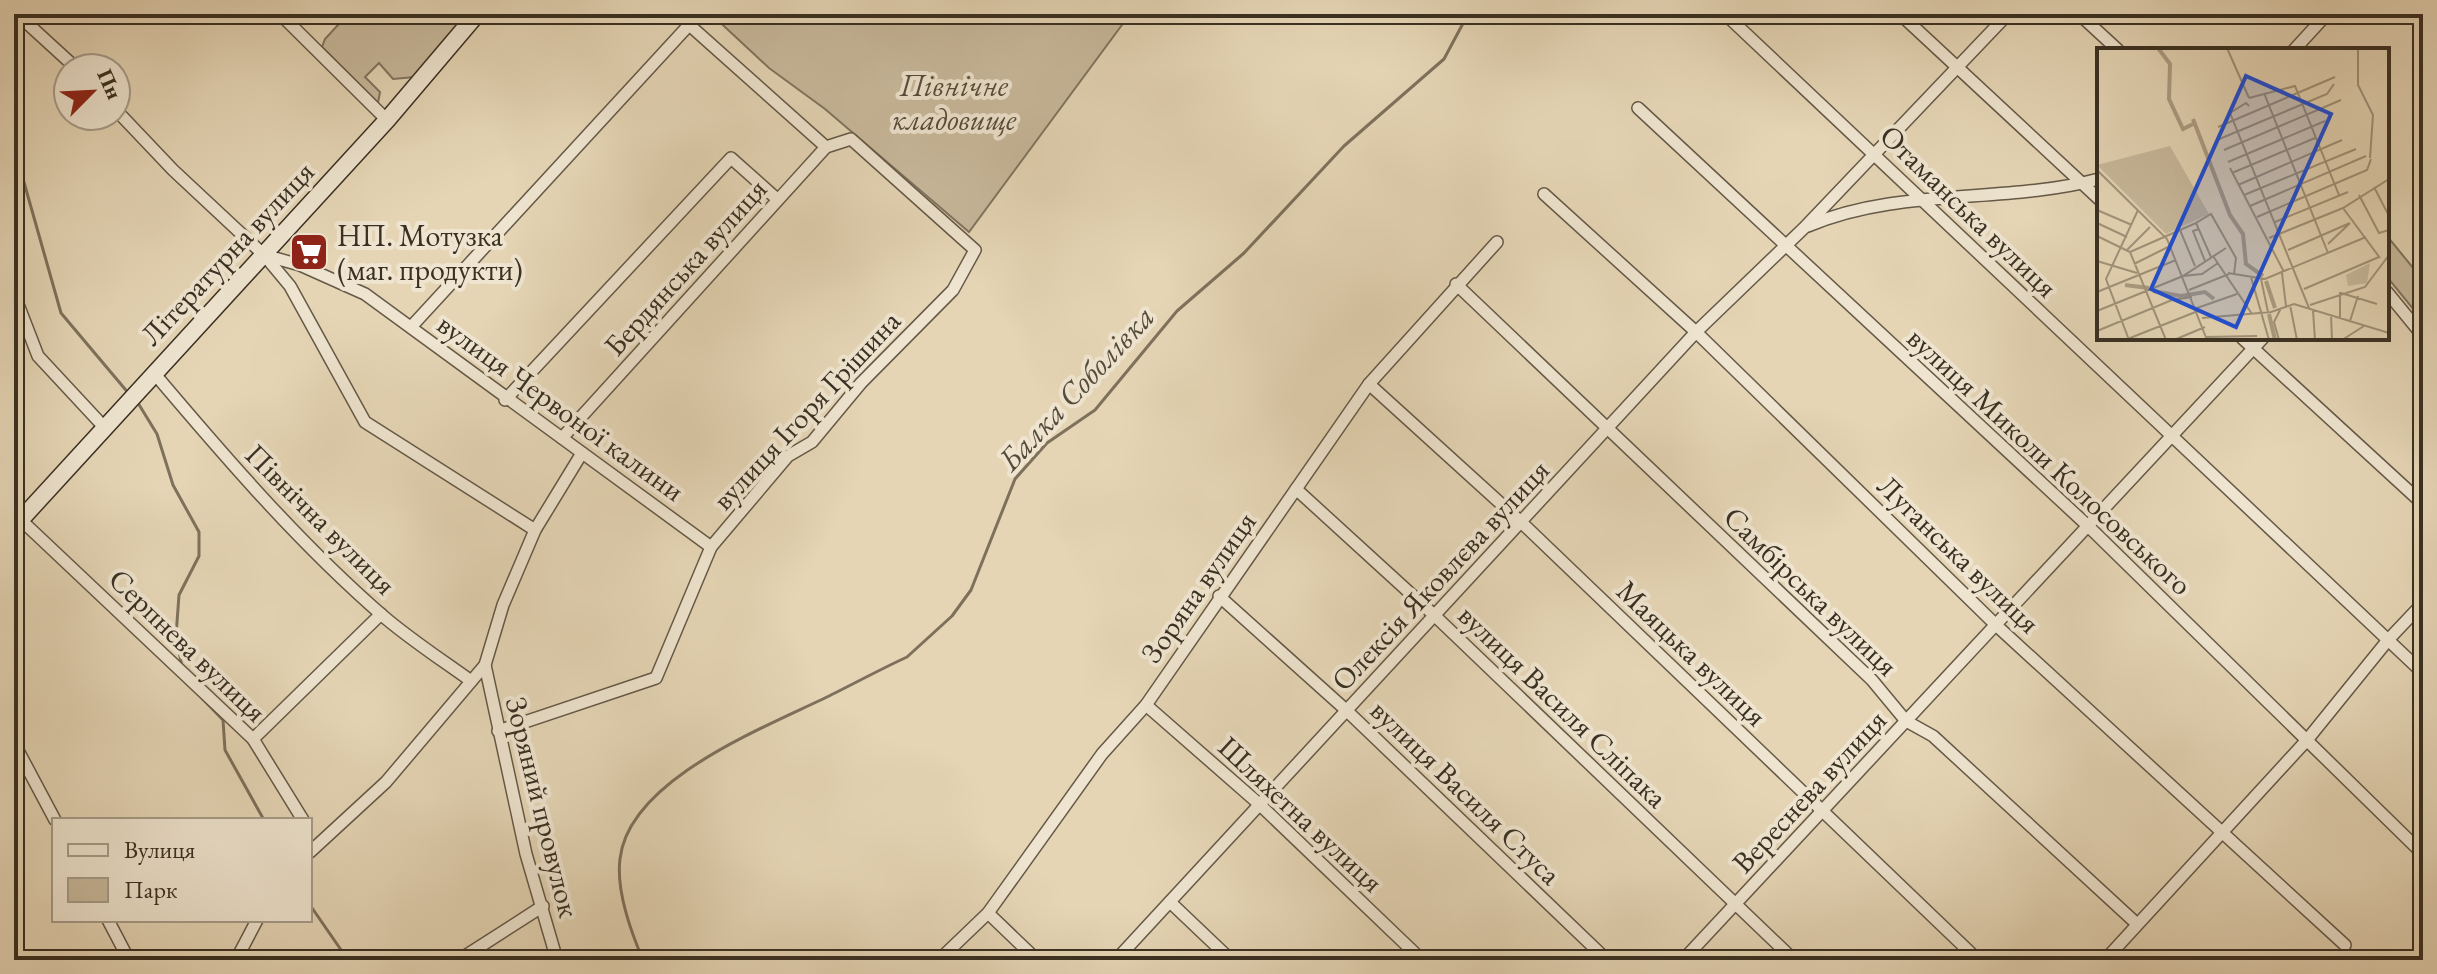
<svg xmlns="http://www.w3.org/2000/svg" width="2437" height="974" font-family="'EB Garamond',serif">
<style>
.green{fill:#c8b99c;stroke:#81745f;stroke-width:2}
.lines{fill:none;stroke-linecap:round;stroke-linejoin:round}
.stream{stroke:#7e715c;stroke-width:3}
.street-casing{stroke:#655947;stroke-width:14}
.secondary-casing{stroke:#3a3022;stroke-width:19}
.street{stroke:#eee4cf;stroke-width:11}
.secondary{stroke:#eee4cf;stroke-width:16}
.labels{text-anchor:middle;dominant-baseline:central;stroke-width:8;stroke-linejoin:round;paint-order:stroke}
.park-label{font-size:30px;font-style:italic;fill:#564b3a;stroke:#eee4cf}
.street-label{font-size:30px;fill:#3a3022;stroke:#eee4cf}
.poi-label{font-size:30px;fill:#3a3022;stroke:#eee4cf;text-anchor:start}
.water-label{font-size:32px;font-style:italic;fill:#564b3a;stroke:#eee4cf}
.inset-river{fill:none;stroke:#ab9d83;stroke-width:4}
.inset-road{fill:none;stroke:#a1937a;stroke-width:2}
.view{fill:#1d4ed8;fill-opacity:0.15;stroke:#1d4ed8;stroke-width:4}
.inset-edge{fill:none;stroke:#3a3022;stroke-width:4}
</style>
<rect width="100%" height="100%" fill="#e5d5b5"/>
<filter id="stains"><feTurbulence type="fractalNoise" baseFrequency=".0025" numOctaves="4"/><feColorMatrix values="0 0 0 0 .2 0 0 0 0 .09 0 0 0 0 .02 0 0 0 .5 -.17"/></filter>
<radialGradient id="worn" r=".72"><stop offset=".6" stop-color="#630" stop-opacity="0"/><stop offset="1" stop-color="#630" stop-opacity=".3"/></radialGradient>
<g class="green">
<path d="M348,14H469L415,77L393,79L379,63L365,77L380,92L378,103L322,47L325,39Z"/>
<path d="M711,14H1130L969,232L825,109L769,68Z"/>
<path d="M2387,236L2423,280V321L2387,277Z"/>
</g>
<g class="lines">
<g class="stream">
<path d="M14,51L17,74L14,134"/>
<path d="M14,147L61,313L130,395"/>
<path d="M138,403L157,434L173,485L199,532V556L179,595L176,636L182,667"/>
<path d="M198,694L223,720L225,750L264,820"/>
<path d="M310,905L348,960"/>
<path d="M643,960C631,932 616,890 620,859C629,777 772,725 835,693C859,681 883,668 907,657L952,616L971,590L1015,479L1047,443L1095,410L1177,311L1244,253L1344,146L1444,59L1468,14"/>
</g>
<g class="street-casing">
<g id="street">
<path d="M17,14L76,68"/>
<path d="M280,14L387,120"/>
<path d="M677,14L826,147"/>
<path d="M1725,14L2423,673"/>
<path d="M1900,14L2099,199"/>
<path d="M2079,14L2118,50"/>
<path d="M2294,50L2327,14"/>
<path d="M1638,108L2088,526L2423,854"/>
<path d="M116,110L173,170L264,255L300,265L365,294L711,547"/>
<path d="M1544,194L1696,332L1997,626L2345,945"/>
<path d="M1808,226C1899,187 2005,204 2099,179"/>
<path d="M265,256L290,286L365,422L535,530"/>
<path d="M1456,284L1872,680L1906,721L1933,736L2137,924"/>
<path d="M2387,292L2423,336"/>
<path d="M14,294L38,356L104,427"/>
<path d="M411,327L689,25"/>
<path d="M2242,338L2423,504"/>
<path d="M154,373C225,457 299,543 383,616C411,640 442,660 471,681"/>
<path d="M1369,384L1521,522L1978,960"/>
<path d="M505,400L731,158L777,199"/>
<path d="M1296,489L1434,615L1794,960"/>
<path d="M21,520L253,739L303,820"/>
<path d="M1219,596L1346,710L1607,960"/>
<path d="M485,665L526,854L557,960"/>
<path d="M1146,705L1258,803L1422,960"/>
<path d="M498,731L656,678L711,547L788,456L812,442L861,383L953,290L975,250L851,139L826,147L562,438"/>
<path d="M253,739L381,614"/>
<path d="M14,743L55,820"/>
<path d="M310,852L386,782L485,665L503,605L535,530L582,453"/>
<path d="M1170,902L1231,960"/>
<path d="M988,913L1037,960"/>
<path d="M108,920L129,960"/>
<path d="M236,960L257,920"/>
<path d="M459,960L543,906"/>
<path d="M939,960L988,913L1102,754L1146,705L1369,384L1497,242"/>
<path d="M1116,960L1696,332L1804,228L2008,14"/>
<path d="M1683,960L2263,338"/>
<path d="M2105,960L2307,740L2388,640L2423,603"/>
</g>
</g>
<g class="secondary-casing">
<path id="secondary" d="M14,527L387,120L477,14"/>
</g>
<use href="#street" class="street"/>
<use href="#secondary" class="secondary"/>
</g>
<defs>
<g id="supermarket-square" transform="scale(2)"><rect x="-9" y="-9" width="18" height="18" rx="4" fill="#8f2418" stroke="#eee4cf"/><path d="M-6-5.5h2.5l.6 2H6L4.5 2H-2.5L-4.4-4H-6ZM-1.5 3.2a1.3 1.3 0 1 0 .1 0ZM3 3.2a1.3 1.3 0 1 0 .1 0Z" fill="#fff"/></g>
</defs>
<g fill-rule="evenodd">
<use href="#supermarket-square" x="309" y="252"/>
</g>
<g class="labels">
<g class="park-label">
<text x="954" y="85">Північне<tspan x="954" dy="34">кладовище</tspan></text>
</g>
<g class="street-label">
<text transform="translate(1969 211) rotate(44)">Отаманська вулиця</text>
<text transform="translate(227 253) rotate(-47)">Літературна вулиця</text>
<text transform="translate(685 267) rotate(-48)">Бердянська вулиця</text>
<text transform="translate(561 407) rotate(36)">вулиця Червоної калини</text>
<text transform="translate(806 410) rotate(-47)">вулиця Ігоря Грішина</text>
<text transform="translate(2050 461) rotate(43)">вулиця Миколи Колосовського</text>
<text transform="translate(321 519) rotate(45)">Північна вулиця</text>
<text transform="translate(1959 554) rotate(44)">Луганська вулиця</text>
<text transform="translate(1440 575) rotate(-47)">Олексія Яковлєва вулиця</text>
<text transform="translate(1198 587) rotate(-55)">Зоряна вулиця</text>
<text transform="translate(1811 591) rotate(44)">Самбірська вулиця</text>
<text transform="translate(188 645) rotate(44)">Серпнева вулиця</text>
<text transform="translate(1692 653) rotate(44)">Маяцька вулиця</text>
<text transform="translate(1563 706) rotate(44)">вулиця Василя Сліпака</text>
<text transform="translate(1809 791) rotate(-47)">Вереснева вулиця</text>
<text transform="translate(1466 792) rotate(44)">вулиця Василя Стуса</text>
<text transform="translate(543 807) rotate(76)">Зоряний провулок</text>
<text transform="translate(1301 814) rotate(43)">Шляхетна вулиця</text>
</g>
<g class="poi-label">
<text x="337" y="235">НП. Мотузка<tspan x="337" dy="34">(маг. продукти)</tspan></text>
</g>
<g class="water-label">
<text transform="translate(1076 388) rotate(-47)">Балка Соболівка</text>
</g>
</g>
<g transform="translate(2097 48)">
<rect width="292" height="292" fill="#e5d5b5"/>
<path d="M73,98L112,166L69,186L0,117ZM273,215L270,235L251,238L249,227Z" fill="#c8b99c"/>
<path class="inset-river" d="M61,0L73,16L72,51L86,81L96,76M96,71L133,167L146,186L149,216L166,228M169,233L178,260M28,237L52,240M56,243L84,248L108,244L117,251M172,266L178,292"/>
<path class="inset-road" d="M130,0L152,50M261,0V37L276,67L273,110M167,45L231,205M152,50L198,38L242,147M152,58L149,55L133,65L212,260M121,79L238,29M120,92L230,46L237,36M127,102L244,52M131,114L228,73M133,120L187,224M0,122L70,191L110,292M135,125L218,90M141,137L245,92M277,139L292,168M147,147L259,101M262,147L282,185L292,182M153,158L269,108M246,160L283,210M0,162L35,177M160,169L270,122L274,111M178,174L251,144M0,175L30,189M102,181L96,183L108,213M83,182L98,218M0,188L33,204L69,292M172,190L246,160L292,131M231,196L253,175M30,202L53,179M191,202L253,175M33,204L99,175M116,208L155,266M114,209L99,175L114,166L139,210L137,226M0,213L40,225M37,216L73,198M131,225L168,231L269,189M185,225L189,258M86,228L105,226L121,215M154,229L172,292M164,231L171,264M207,241L282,209M92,242L132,226M0,244L79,212M243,244V270M244,245L280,256M193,257L200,292M213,257L268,239L292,207M100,260L140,246M216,262L218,292M0,263L86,228L129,200M234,267L235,292M105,270L174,264L197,256L292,285M253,273L261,248M0,283L75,252L95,249M109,289L160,288M28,292L101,263M32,292L9,231L41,162M77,292L108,279M182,292L177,274L184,260M245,292L267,278"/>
<path class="view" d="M149,28L234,66L139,279L54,241Z"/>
<rect width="292" height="292" class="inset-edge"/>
</g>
<rect width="2437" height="974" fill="none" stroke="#e5d5b5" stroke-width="48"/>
<rect x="16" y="16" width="2405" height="942" fill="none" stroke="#3a3022" stroke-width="4"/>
<rect x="24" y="24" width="2389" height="926" fill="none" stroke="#3a3022" stroke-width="2"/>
<rect x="52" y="818" width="260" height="104" fill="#eee4cf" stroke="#a69c8a" stroke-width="2"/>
<rect x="68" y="844" width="40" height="12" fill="#eee4cf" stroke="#a69c8a" stroke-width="2"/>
<text x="124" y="858" font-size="24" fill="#3a3022">Вулиця</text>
<rect x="68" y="878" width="40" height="24" fill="#c8b99c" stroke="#a69c8a" stroke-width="2"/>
<text x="124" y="898" font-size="24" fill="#3a3022">Парк</text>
<g transform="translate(92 92) rotate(66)"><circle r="38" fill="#eee4cf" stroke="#a69c8a" stroke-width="2"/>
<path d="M0-6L14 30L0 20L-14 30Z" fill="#8f2418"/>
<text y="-12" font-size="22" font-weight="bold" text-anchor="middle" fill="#3a3022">Пн</text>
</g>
<rect width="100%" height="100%" filter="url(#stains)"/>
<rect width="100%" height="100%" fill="url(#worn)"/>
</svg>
